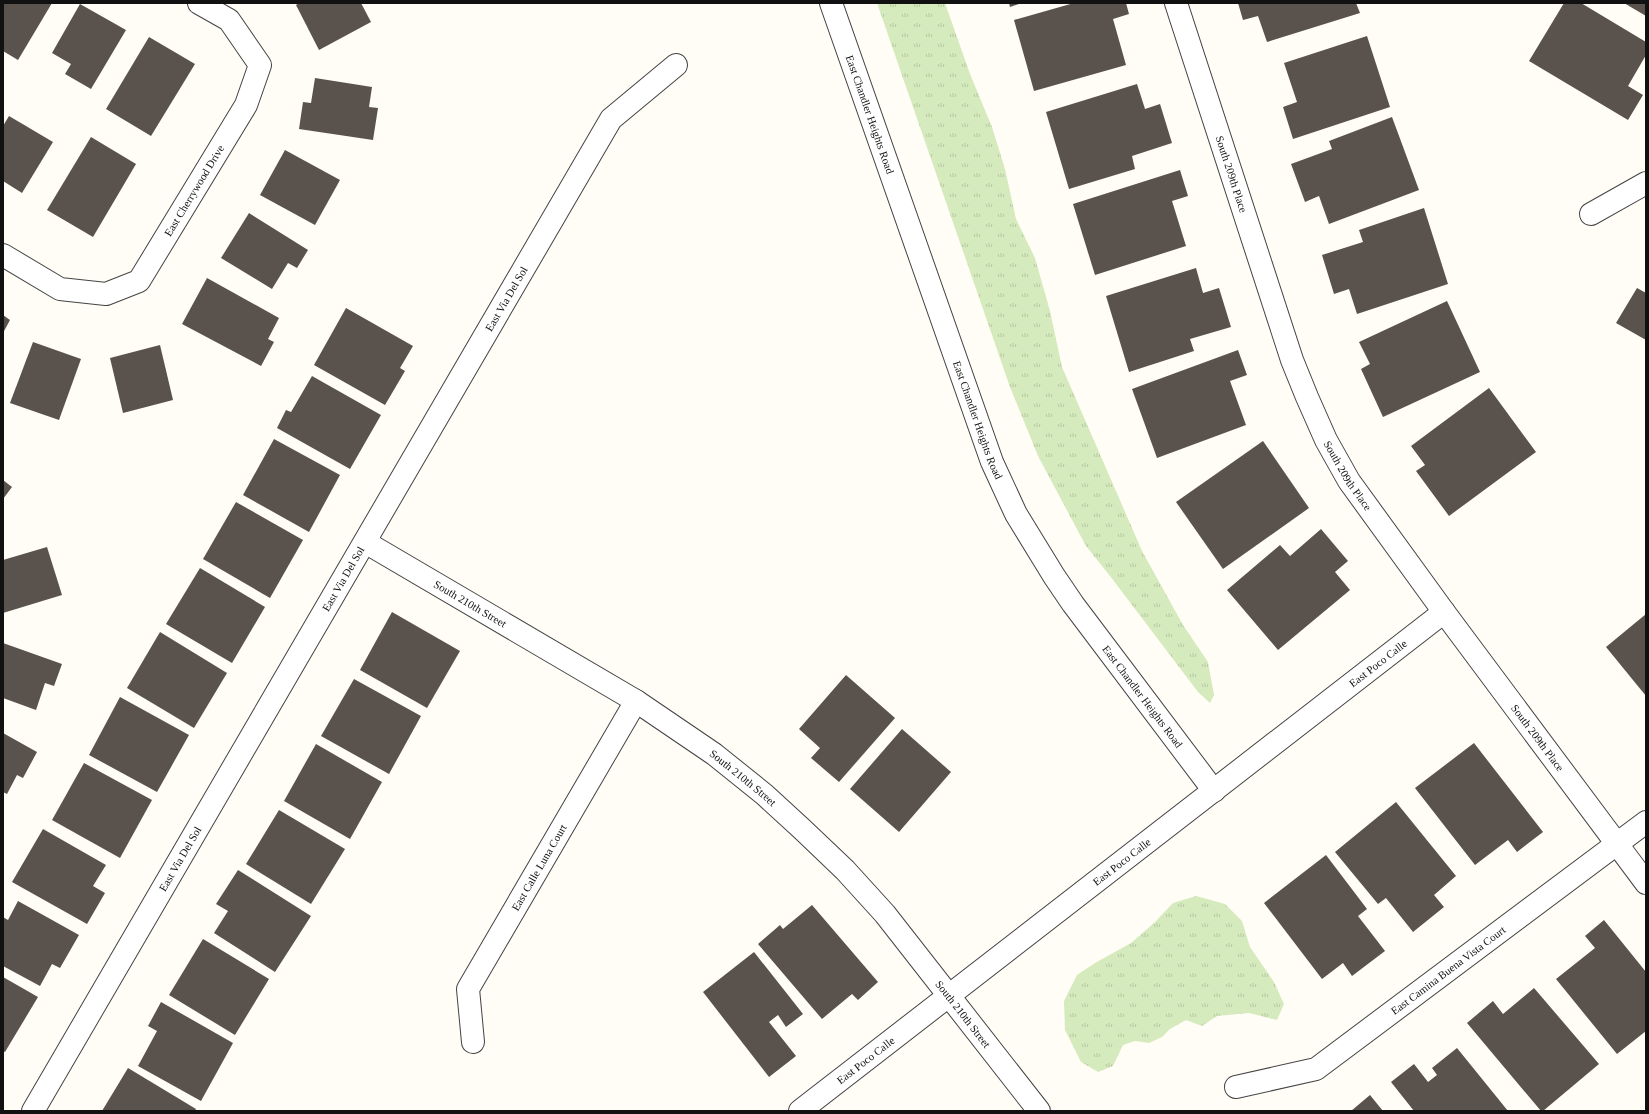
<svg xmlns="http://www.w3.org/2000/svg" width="1649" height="1114" font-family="'Times New Roman',serif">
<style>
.grass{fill:url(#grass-tufts)}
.building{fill:#5a524d}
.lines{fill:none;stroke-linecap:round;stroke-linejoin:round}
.minor-casing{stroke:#444;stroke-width:24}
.minor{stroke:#fff;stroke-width:22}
.labels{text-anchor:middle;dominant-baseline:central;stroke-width:4;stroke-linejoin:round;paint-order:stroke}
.street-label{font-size:11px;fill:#111;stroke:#fff}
</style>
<defs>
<pattern id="grass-tufts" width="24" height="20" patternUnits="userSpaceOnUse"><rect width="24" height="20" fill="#d5ebbd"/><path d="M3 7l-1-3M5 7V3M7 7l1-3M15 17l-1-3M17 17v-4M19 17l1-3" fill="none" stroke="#b6c8a1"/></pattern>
</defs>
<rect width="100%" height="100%" fill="#fffdf5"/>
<g class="grass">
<path d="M877,3H945L970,74L992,127L1005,169L1016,219L1035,258L1050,311L1062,367L1142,551L1183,625L1208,662L1214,695L1210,703L1198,692L1110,576L1086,546L1038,456L1010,387Z"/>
<path d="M1196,896L1225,904L1242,921L1250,947L1274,982L1284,1004L1277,1020L1249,1013L1217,1016L1202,1026L1186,1020L1170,1029L1162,1037L1149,1043L1135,1041L1123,1045L1113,1066L1098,1072L1081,1062L1065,1030L1064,1001L1077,975L1095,963L1131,943L1155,922L1173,903Z"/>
</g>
<g class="building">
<path d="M3,3H52L18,60L3,51Z"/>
<path d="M299,3H361L371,22L319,50L296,5Z"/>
<path d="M1009,3H1022L1010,7Z"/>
<path d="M1074,3H1126L1129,14L1113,19L1126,65L1034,91L1014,20Z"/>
<path d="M1238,3H1356L1360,13L1267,42L1258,16L1243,20Z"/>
<path d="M1564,3H1581L1646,42V55L1628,86L1643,95L1628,120L1529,61Z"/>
<path d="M1624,3H1646V16Z"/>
<path d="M80,4L126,30L91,89L65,74L71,64L52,53Z"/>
<path d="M1367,36L1390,107L1293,139L1283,107L1297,102L1284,63Z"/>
<path d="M149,37L195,64L151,136L106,109Z"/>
<path d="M315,78L372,87L369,107L378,108L373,140L299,129L303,102L311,103Z"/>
<path d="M1137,84L1145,109L1160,104L1172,143L1132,156L1135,169L1069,189L1046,112Z"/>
<path d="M9,116L53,142L22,193L3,181V126Z"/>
<path d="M1392,117L1419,190L1329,224L1319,196L1305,202L1291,164L1332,149L1329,141Z"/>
<path d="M91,137L136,164L93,237L47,210Z"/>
<path d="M285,150L340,180L315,225L260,195Z"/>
<path d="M1180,170L1188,196L1172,201L1186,246L1095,275L1073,204Z"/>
<path d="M1424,208L1448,284L1357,314L1349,289L1334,294L1322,255L1363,242L1359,230Z"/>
<path d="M249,213L308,250L297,268L288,263L272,289L221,258Z"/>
<path d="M1196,268L1203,293L1219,288L1231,327L1190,339L1194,351L1129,372L1106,296Z"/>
<path d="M207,278L279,318L268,339L274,342L261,366L182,324Z"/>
<path d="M1637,288L1646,293V340L1616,323Z"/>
<path d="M1447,301L1480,372L1383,417L1361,369L1370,364L1359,342Z"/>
<path d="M346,308L413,346L400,368L405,371L385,405L314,365Z"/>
<path d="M3,315L10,320L3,333Z"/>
<path d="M33,342L81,359L59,420L10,403Z"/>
<path d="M160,345L173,400L123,413L110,358Z"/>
<path d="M1238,350L1247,375L1230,381L1246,425L1157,458L1132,389Z"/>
<path d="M312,376L381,415L350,469L277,428L286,410L291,412Z"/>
<path d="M1489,388L1536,452L1449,516L1416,471L1425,465L1411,446Z"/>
<path d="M274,439L340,475L309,532L243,495Z"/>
<path d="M1263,441L1309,508L1223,569L1176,502Z"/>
<path d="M3,480L12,487L3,499Z"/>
<path d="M236,502L303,540L270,598L203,559Z"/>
<path d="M1321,529L1348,561L1335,572L1350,590L1278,650L1227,590L1280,545L1290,556Z"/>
<path d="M47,547L62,595L3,613V560Z"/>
<path d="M200,568L265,607L232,663L166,624Z"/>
<path d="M392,612L460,651L427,708L360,670Z"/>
<path d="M1646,614V696L1606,647Z"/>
<path d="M160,632L227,673L194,728L127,688Z"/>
<path d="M3,643L62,664L54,686L45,683L36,710L3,698Z"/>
<path d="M846,675L895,718L839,782L811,758L820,748L799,729Z"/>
<path d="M354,679L421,716L389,774L321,736Z"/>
<path d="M120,697L189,735L157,792L89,755Z"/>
<path d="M902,729L951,772L899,832L850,789Z"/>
<path d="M3,733L37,752L23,778L17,775L7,794L3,792Z"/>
<path d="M1474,743L1543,832L1517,852L1508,840L1475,865L1415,788Z"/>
<path d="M316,744L382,782L350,839L284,801Z"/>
<path d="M84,763L152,800L120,858L52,820Z"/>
<path d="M1396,802L1456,876L1434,895L1444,907L1413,932L1386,898L1378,904L1335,852Z"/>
<path d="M279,810L345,849L311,904L246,864Z"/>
<path d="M43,829L106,865L93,886L105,893L87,924L12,882Z"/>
<path d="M1326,855L1367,909L1358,916L1385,951L1352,976L1343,963L1322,979L1264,903Z"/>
<path d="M238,870L311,916L275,972L214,933L228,911L216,904Z"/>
<path d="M18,901L79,935L60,968L52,964L40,986L3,966V917L8,920Z"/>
<path d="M812,905L878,982L858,1000L852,994L822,1019L758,944L780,925L783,929Z"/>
<path d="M1604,920L1646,972V1031L1617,1054L1556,979L1595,948L1585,936Z"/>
<path d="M203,939L269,979L235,1035L169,995Z"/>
<path d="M754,952L803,1014L786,1027L778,1015L769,1022L796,1056L769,1077L703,992Z"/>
<path d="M3,977L38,997L5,1052L3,1051Z"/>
<path d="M1534,988L1599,1064L1543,1111H1541L1467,1023L1493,1001L1503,1014Z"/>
<path d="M161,1002L233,1043L201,1101L138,1066L157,1031L148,1026Z"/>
<path d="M1457,1048L1508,1111H1414L1391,1082L1414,1064L1428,1082L1437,1075L1432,1068Z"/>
<path d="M128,1068L196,1109L195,1111H102Z"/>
<path d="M1370,1095L1383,1111H1351Z"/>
</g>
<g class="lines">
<g class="minor-casing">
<g id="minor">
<path id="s1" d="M831,3L992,462L1016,514L1054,576L1073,604L1214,791"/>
<path id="s2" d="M1176,3L1292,360L1307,397L1326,440L1349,481L1444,612L1646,883"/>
<path d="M1591,214L1646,183"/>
<path id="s3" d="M3,255L60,289L106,294L139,281L246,105L260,65L229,20L199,3"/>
<path id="s4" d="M365,542L636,701L714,754L765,795L802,829L845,870L885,914L1039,1111"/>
<path id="s5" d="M473,1042L468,989L636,701"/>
<path id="s6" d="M1236,1087L1316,1069L1646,822"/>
<path id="s7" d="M33,1111L611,119L676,65"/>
<path id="s8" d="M800,1111L1444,612"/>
</g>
</g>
<use href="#minor" class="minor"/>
</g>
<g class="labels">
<g class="street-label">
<text stroke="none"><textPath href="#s1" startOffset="118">East Chandler Heights Road</textPath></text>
<text stroke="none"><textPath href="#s2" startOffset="180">South 209th Place</textPath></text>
<text stroke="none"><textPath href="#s3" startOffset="254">East Cherrywood Drive</textPath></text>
<text stroke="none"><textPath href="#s7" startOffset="940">East Via Del Sol</textPath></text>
<text stroke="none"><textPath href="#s1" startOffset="442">East Chandler Heights Road</textPath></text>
<text stroke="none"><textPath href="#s2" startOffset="504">South 209th Place</textPath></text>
<text stroke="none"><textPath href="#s7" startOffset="616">East Via Del Sol</textPath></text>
<text stroke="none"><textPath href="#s4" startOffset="122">South 210th Street</textPath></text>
<text stroke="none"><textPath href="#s8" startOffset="731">East Poco Calle</textPath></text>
<text stroke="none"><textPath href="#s1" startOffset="766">East Chandler Heights Road</textPath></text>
<text stroke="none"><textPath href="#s2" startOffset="828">South 209th Place</textPath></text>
<text stroke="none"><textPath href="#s4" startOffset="446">South 210th Street</textPath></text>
<text stroke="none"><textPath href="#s7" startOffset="292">East Via Del Sol</textPath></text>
<text stroke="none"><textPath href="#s8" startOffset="407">East Poco Calle</textPath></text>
<text stroke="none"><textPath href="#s5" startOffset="194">East Calle Luna Court</textPath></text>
<text stroke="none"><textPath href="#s6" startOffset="247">East Camina Buena Vista Court</textPath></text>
<text stroke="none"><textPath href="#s4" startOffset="770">South 210th Street</textPath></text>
<text stroke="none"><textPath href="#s8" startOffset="83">East Poco Calle</textPath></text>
</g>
</g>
<rect width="1649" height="1114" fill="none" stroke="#111111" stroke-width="8"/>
</svg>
